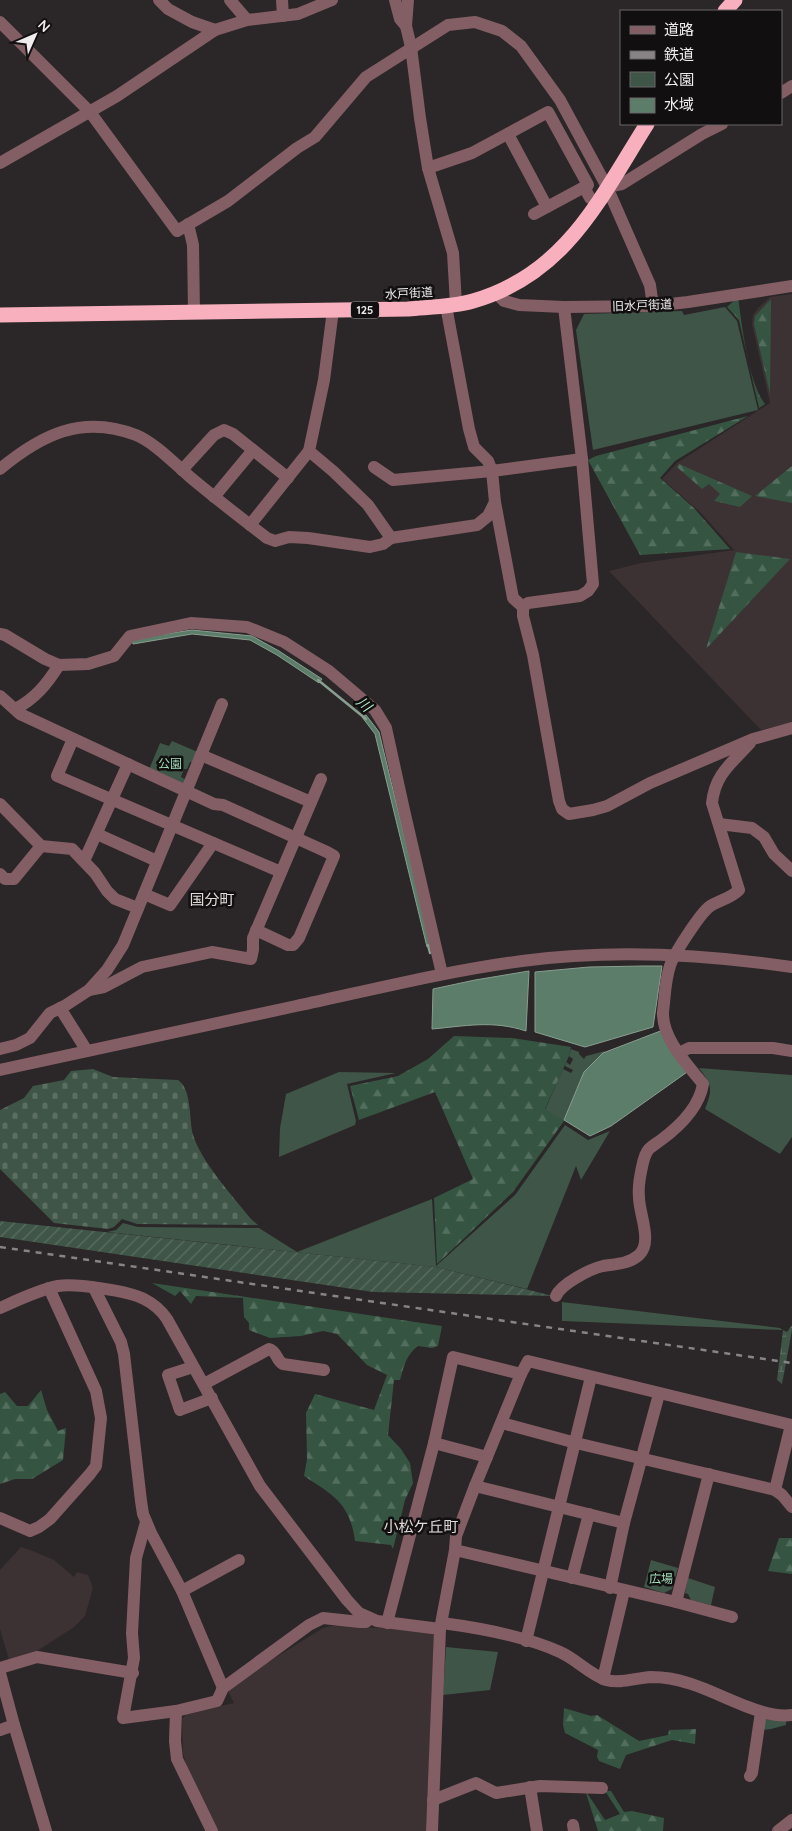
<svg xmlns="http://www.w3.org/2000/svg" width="792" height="1831" font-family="Quicksand,'Noto Sans JP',sans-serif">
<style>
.built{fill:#3c3133}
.green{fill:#3f5547}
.forest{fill:url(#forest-firs)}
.wetland{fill:url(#wetland-marsh)}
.cemetery{fill:url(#cemetery-stones)}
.garden{fill:url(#garden-furrows)}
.water{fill:#5c7d69;stroke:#889e91}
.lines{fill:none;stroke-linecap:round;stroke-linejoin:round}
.stream{stroke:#889e91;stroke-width:2.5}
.minor{stroke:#835e65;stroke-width:12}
.highway{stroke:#f9b0be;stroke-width:15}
.rail{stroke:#888485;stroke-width:2.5;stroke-dasharray:6 6;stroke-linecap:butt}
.labels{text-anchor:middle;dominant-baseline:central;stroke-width:5;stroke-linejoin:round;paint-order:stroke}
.shield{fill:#120f10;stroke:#adaaab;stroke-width:1}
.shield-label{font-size:11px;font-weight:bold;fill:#f0eced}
.street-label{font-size:12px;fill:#f0eced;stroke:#120f10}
.park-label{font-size:12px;fill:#a2ddb9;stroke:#120f10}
.water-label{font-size:14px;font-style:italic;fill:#b2efca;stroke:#120f10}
.quarter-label{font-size:15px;fill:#e0d9da;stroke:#120f10}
</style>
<defs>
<pattern id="forest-firs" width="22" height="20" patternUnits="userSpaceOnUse" patternTransform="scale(1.25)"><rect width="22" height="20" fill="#355542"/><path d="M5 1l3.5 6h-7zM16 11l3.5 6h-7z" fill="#536e5e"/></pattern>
<pattern id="wetland-marsh" width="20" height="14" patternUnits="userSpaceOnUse" patternTransform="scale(1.25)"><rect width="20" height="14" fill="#3f5547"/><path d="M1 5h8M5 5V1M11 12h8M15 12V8" fill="none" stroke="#5b6e62"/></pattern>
<pattern id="cemetery-stones" width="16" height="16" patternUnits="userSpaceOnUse" patternTransform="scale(1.25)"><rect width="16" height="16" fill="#3f5547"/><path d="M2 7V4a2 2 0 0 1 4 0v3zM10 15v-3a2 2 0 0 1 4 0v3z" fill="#5b6e62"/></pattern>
<pattern id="garden-furrows" width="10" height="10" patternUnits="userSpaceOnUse" patternTransform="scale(1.25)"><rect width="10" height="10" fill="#3f5547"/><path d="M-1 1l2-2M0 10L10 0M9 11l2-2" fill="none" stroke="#5b6e62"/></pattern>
</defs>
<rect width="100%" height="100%" fill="#2b2627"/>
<g class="built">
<path d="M792,294V722L761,730L609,571L641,563L734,550L700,512L662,479L677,463L770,403L752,324L753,315L758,308L770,297Z"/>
<path d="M21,1547L33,1551L54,1560L74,1577L77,1572L88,1575L93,1588L85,1616L73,1628L37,1651L9,1660L0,1629V1570Z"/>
<path d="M335,1625L378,1628L382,1626L432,1633L434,1635L426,1831H217L188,1771L183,1753L182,1719L187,1713L234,1703L229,1693V1689L234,1683L323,1628Z"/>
</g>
<g class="green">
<path d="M725,307L737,321L758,410L593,450L576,330L584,314L682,311L684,315Z"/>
<path d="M172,741L200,753L195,764L190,762L187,769H184L181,777L188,781L185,786L148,772L160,743L169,746Z"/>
<path d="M571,1049L579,1052V1054L584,1059L586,1056L605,1051L584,1072L564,1121L545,1110L563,1069L571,1073L573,1070L565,1066L566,1062L570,1065L573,1059L569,1056Z"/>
<path d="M699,1068L792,1075V1137L780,1154L705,1109C713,1089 712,1085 699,1068Z"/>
<path d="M339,1072L396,1073L347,1084L356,1121L355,1125L279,1157L280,1128L286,1094Z"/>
<path d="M565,1125L588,1140L610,1131L581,1180L576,1166L527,1289L436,1267L107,1232L116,1230L123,1223L138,1227L259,1228L297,1252L432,1199L436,1266L515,1195Z"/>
<path d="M562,1302L780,1328L783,1330L562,1321Z"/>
<path d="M651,1560L678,1568L672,1589L664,1593L644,1587Z"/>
<path d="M688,1578L715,1587L711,1605L691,1600L688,1594L685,1593Z"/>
<path d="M446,1647L498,1652L490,1690L443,1695Z"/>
<path d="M764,1715L786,1719V1725L771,1729L761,1730Z"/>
</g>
<g class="forest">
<path d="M738,297C742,325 748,382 765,404L759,408L739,320L727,307Z"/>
<path d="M771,299L770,394L754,324L755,316Z"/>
<path d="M748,416L675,461L660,478L694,508L730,549L640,555L588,460L596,456Z"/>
<path d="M679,464L752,496L740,507L714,501L720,494L709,484L702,489L677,467Z"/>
<path d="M792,466V503L755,496Z"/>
<path d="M736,552L790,559L706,649Z"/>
<path d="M454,1036L512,1038L571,1047L569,1056L545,1109L564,1121L513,1192L437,1264L434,1198L473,1179L435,1092L359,1120L350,1086L398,1076L428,1059Z"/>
<path d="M152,1283L442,1326L438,1346L432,1348L418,1346C406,1355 404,1366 400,1380H394L388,1435L401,1449L410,1463L413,1483L405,1500L393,1549L391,1545L355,1541C350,1503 333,1495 304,1476L307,1459L306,1413L315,1394L374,1410L387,1375L367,1365L337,1334L323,1331L301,1336L270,1338L249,1330V1323L244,1317L243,1298L196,1296L191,1304L180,1291L175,1296Z"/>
<path d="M41,1390L47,1410L58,1431L66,1428L63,1460L32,1479H15L0,1484V1394L5,1392L17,1406H28Z"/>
<path d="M779,1538H792V1574L768,1571Z"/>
<path d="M564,1708L591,1716L597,1715L639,1741L668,1735L669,1730L696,1729L695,1744L672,1740L626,1755L620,1769L599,1761L597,1757L598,1750L565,1733L563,1725Z"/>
<path d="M585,1790L605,1820L620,1814L605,1791H611L624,1812L632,1811L664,1818L663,1831H598Z"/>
</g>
<path class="wetland" d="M792,1325V1330L782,1384L777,1380L783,1330L787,1332Z"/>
<path class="cemetery" d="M93,1069L113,1077L178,1080C192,1089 189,1120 193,1135C202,1163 232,1195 251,1219L258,1225L137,1224L122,1219L114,1227L108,1229L54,1223L0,1169V1110L24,1098L33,1086L64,1080L71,1071Z"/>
<path class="garden" d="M0,1221L436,1267L553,1296L373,1292L0,1237Z"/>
<g class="water">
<path d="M192,630L252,636L279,651L322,679L319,683L277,655L250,640L192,634L133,644L132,639Z"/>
<path d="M366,715L379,732L431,946L427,947L375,734L362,717Z"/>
<path d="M642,966H662L653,1027L585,1047L535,1032V972L589,967Z"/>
<path d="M529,971L526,1031C493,1020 465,1026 432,1029L433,989L475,980Z"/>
<path d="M663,1030L690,1070L611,1126L590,1136L564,1120L584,1072L603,1053Z"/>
</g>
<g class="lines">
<g class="stream">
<path d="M318,680L366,719"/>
<path d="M428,945L430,953"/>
</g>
<g class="minor">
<path d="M159,0L168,9L192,22L215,30"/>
<path d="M230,0L247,20"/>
<path d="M282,0L283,16"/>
<path d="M395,0L400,19L405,25"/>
<path d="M408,0L406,26L411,47L420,118L428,168L453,253L456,304"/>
<path d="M0,22L90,112L177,231L228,201L297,148L315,137L366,77L448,25L475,22L502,31L521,46L560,100L607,187L650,285L653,306"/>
<path d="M781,93L792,86"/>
<path d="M508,134L547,207"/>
<path d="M0,163L117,96L215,30L247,20L298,14L332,0"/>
<path d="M428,168L472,153L548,112L588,185L534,214"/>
<path d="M584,187L590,198L598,203"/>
<path d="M607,187L622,184L702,134L722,124"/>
<path d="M188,224L193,245L194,312"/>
<path d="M496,293L504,301L519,305L564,307L653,306L688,302L792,286"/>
<path d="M446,306L469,429L474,447L488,461L492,471L495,502"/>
<path d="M564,307L582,459L593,584L588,591L580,596L528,603L523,607V616L533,655L559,801L562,809L569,814L593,810L607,806L650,783L753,739L792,728"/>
<path d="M333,310L324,380L309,451L334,472L368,505L391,538L477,525L488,516L495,502L513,598L523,607"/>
<path d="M374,467L393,480L492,471L582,459"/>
<path d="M0,469C41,435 82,414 136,435C155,443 174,463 190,477C215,498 241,518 267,538L275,541L289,537L308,538L370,547L383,544L391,538"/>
<path d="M182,470L214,435L224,430L233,434L288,478"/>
<path d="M214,497L253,450"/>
<path d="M250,525L309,451"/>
<path d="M0,634L5,635L45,659L59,665L88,664L114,656L130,636L191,623L247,627L284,642L329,671L375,710L386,728L404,810L442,974"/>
<path d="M0,696L20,714L214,804L223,805L327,852L334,856L299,938L293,945H288L256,930"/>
<path d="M15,709C35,699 47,684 59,665"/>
<path d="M73,739L57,776L281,872"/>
<path d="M201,755L311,802"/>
<path d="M0,804L41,846L72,849L95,873L107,891L115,899L138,908"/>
<path d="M719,824L752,828L764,837L774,854L792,871"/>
<path d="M97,834L157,861"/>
<path d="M84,861L128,764"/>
<path d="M0,874L5,879H14L41,846"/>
<path d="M144,894L170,905L213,843"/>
<path d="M89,990L104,987L142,967L212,952L251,959L253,950V938L321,779"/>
<path d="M60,1008L87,1051"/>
<path d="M0,1049L16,1045L30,1038L50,1013L66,1005L89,990L107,970L123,945L222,704"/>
<path d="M679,1053L689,1048H773L792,1051"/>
<path d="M0,1070C99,1049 198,1028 296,1006C371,990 446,971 522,961C611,949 703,954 792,967"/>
<path d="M94,1288L121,1342L124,1354L141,1501L143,1514L151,1533L182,1591L223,1688"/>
<path d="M556,1296C561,1284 590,1269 603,1266C615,1264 629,1264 639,1255C653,1242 639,1214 639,1197C638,1188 640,1176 642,1167C643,1162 645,1153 649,1149C652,1146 657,1143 661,1140C680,1126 699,1108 703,1084C687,1064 662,1039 663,1012C665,997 665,980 670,966C673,955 700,914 709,907C719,900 730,899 739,890L712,803C715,774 732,763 750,743"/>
<path d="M0,1308C18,1300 38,1290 58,1286C75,1283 129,1291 144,1299C154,1304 161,1310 167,1319L260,1486L347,1600L359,1613L377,1621L440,1629L432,1831"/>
<path d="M193,1367L168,1375L180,1410L212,1398"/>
<path d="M204,1384L269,1349C277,1351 276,1360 283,1364L324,1370"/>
<path d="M502,1423L576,1443L775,1490L782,1495L792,1507"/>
<path d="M434,1443L487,1457"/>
<path d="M475,1486L624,1523"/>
<path d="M0,1518L30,1531L39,1527L50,1519L90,1474L96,1466L101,1418L96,1391L49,1288"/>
<path d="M146,1522L136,1558L132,1633L134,1658L123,1718L176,1711L217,1701L223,1688L309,1625L323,1618L360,1622H366L369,1619"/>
<path d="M455,1550L676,1602L732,1617"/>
<path d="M572,1578L589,1514"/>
<path d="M610,1588L624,1523L659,1394"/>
<path d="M182,1591L239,1560"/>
<path d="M676,1602L709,1474"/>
<path d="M387,1623L434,1443L453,1357L521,1374"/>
<path d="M442,1623C480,1628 525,1636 560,1652C576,1659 589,1674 606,1680C621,1684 635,1678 651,1677C663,1677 676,1679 688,1683C717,1691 763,1720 792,1715"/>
<path d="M440,1629L455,1550L456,1536L475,1486L521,1374L528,1361L791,1425L775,1490"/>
<path d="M526,1641L591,1377"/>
<path d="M0,1668L37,1657L133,1673"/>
<path d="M0,1673L14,1725L46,1831"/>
<path d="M603,1679L624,1591"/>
<path d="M176,1711L175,1741L177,1759L212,1831"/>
<path d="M0,1730L14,1725"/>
<path d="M750,1776L752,1773L761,1712"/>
<path d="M530,1787L537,1831"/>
<path d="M433,1800L476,1783L496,1793L540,1786L602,1788"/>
<path d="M573,1825L574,1831"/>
<path d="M778,1831L792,1820"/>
</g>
<g class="highway">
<path d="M725,11L735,0"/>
<path d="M0,315L408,309C429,307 452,307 473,301C566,274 599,200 647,124"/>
</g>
<path class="rail" d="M0,1247L792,1363"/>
</g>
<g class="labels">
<rect class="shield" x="351" y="301.5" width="28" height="17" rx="4"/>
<g class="shield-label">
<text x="365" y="310">125</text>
</g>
<g class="street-label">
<text transform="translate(409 293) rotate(-3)">水戸街道</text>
<text transform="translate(642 305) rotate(-2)">旧水戸街道</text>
</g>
<g class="park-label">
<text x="170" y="763">公園</text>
<text x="661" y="1578">広場</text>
</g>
<g class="water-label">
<text transform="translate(364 704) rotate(42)">川</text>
</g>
<g class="quarter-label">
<text x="212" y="899">国分町</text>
<text x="421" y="1526">小松ケ丘町</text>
</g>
</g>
<rect x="620" y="10" width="162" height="115" fill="#120f10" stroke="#6b6768"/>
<rect x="630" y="26" width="25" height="8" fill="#835e65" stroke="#6b6768"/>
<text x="664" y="35" font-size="15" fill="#f0eced">道路</text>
<rect x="630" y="51" width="25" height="8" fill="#888485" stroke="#6b6768"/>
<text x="664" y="60" font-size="15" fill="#f0eced">鉄道</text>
<rect x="630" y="72" width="25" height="15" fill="#3f5547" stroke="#6b6768"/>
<text x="664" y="85" font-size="15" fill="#f0eced">公園</text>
<rect x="630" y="98" width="25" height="15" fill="#5c7d69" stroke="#6b6768"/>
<text x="664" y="110" font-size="15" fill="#f0eced">水域</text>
<g transform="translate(35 35) rotate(45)" stroke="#120f10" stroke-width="4" paint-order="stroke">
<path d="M0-4L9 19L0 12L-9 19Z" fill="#f0eced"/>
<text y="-8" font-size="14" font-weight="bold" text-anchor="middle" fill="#f0eced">N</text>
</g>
</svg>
